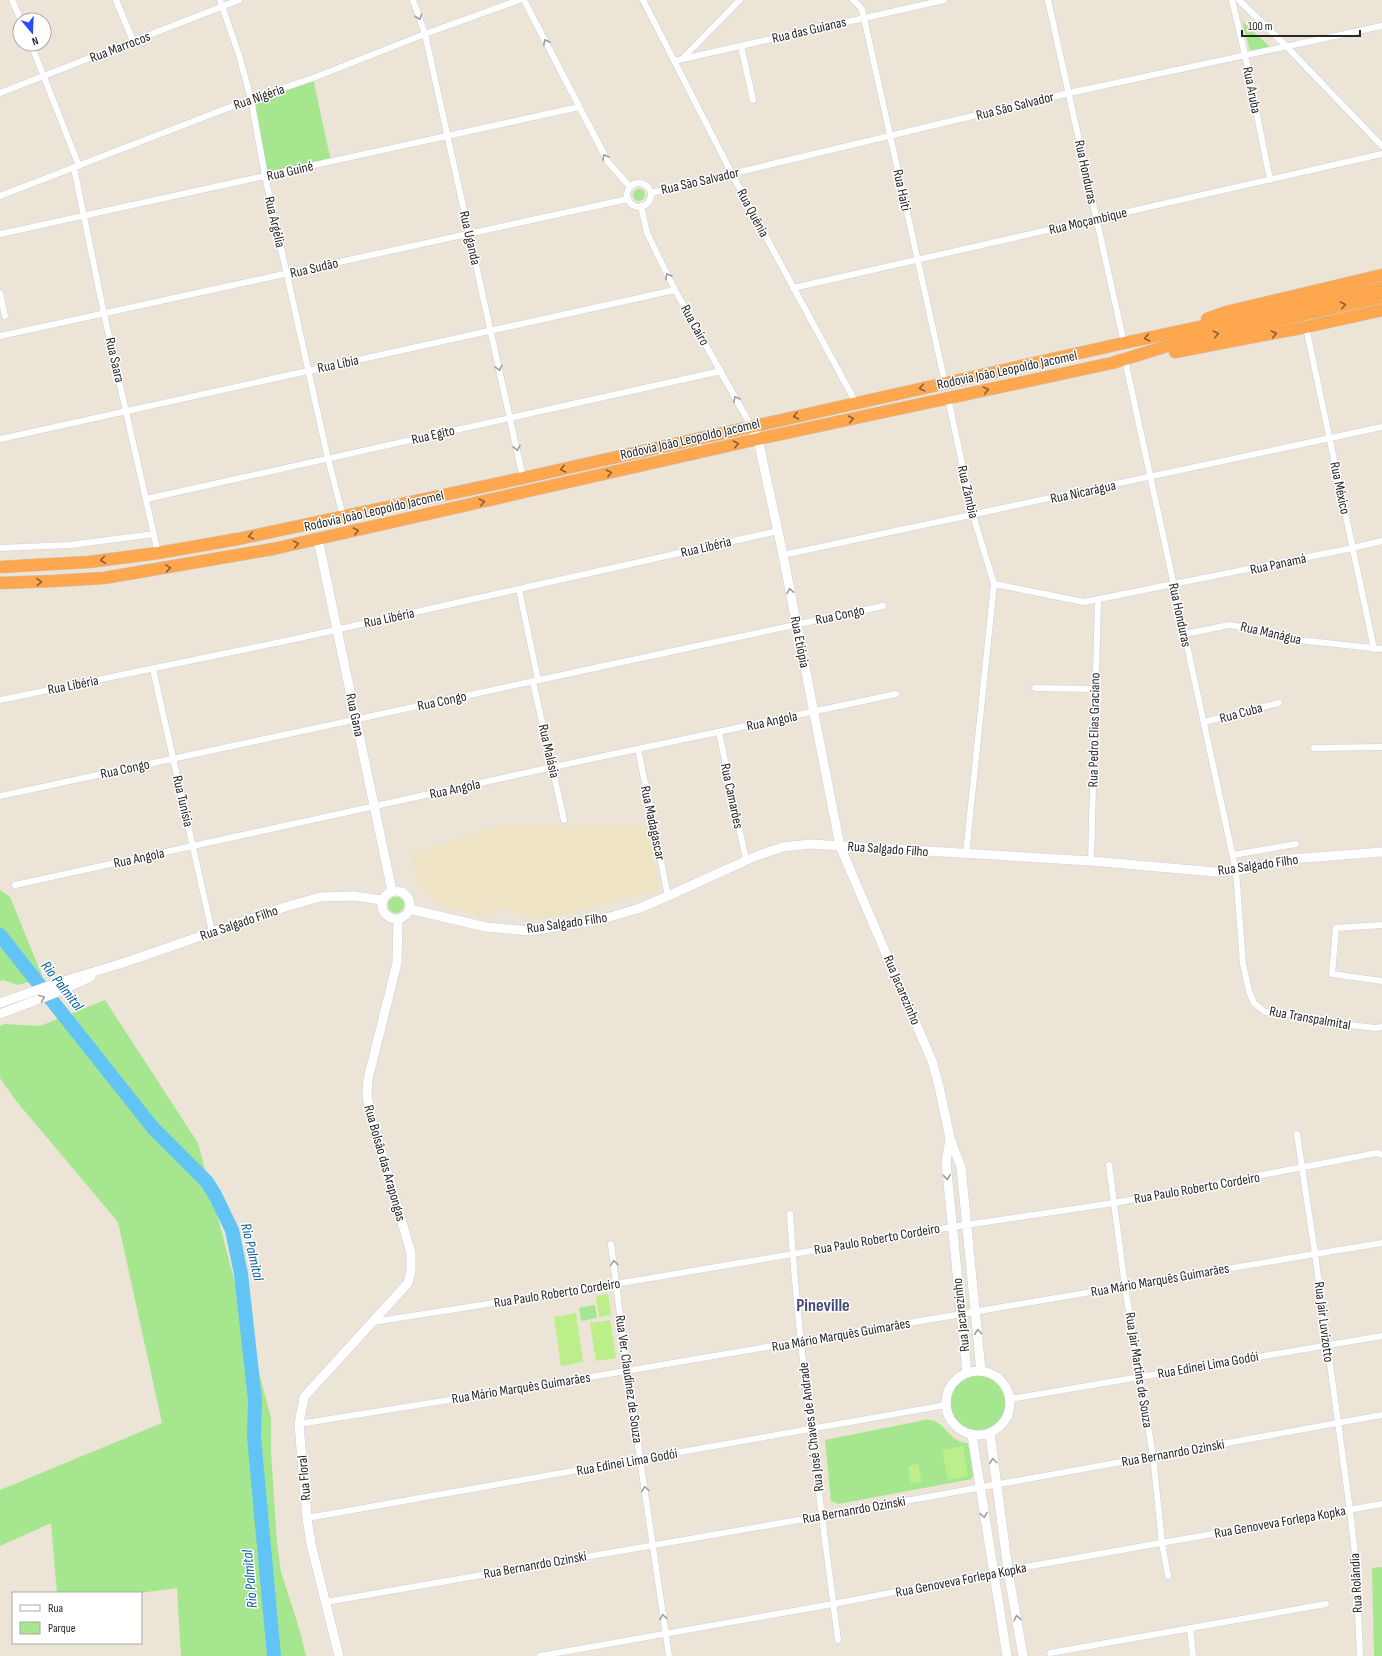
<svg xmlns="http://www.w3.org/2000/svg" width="1382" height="1656" font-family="'Sofia Sans Condensed',sans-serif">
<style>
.education{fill:#eee4c5}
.green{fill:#a6e68f}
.pitch{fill:#bcee8a}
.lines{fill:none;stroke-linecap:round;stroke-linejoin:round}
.river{stroke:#62c3f5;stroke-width:14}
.street-casing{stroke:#cccfe2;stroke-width:7}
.secondary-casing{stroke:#cccfe2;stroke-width:10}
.highway-casing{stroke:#c7c7c7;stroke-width:13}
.street{stroke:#fff;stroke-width:6}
.secondary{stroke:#fff;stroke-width:9}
.highway{stroke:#ffa74e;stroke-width:12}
.oneway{stroke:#9e9e9e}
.oneway2{stroke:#886139}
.labels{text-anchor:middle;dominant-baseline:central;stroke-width:3;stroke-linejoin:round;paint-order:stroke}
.street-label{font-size:14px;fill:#272727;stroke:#fff}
.water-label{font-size:15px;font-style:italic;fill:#055e9d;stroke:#fff}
.district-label{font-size:18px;font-weight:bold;fill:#454b7a;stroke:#fff}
</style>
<rect width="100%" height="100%" fill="#ebe4d7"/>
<path class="education" d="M497,825L647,826L660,887L658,890L540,920H532L511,910L506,911L504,906L492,909L493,914L483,916L437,904L419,886L411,854Z"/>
<g class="green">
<path d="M1242,21L1270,47L1250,51Z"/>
<path d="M313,78L331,162L265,176L251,99Z"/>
<circle cx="639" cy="195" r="6"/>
<path d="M0,890L10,897L43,978L18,985L3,980L0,981Z"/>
<circle cx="396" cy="905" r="8"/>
<path d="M105,1000L198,1143L271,1418V1452L277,1543L281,1572L299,1628L306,1656H181L177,1588L139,1593H57L51,1523L0,1546V1490L162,1423L118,1222L17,1102L0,1078V1026L5,1024L40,1026Z"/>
<path d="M595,1305L597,1318L581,1321L579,1308Z"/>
<circle cx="978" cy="1404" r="29"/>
<path d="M925,1420C945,1417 947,1443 968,1443L973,1475L972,1479L838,1504L831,1501L825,1440Z"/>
<path d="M1382,1567V1656H1374L1372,1568Z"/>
</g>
<g class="pitch">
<path d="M608,1294L611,1315L599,1317L596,1296Z"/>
<path d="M576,1313L583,1362L561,1366L554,1317Z"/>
<path d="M610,1320L616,1358L596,1361L590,1323Z"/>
<path d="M963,1446L968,1476L948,1480L942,1450Z"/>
<path d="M918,1464L922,1482L911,1484L908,1466Z"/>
</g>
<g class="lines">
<path class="river" d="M0,935L153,1128L207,1182L215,1195L232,1230L241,1274L255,1400L254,1437L274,1656"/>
<g class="street-casing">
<g id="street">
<path d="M12,0L21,20"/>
<path d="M116,0L133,41"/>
<path d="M220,0L239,55L251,99L265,176L328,459L343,516"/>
<path d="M413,0L425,34L523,478"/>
<path d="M524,0L608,162L630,187"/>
<path d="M643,0L732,174L856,403"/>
<path d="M853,0L862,9L864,18L945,383"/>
<path d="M1048,0L1124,343"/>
<path d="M1232,0L1245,55L1270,180"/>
<path d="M1239,0L1286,46L1382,146"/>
<path d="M31,44L79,166"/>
<path d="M741,46L753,100"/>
<path d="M682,59L740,0"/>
<path d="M674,61L944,0"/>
<path d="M0,93L239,0"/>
<path d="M74,168L104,314L158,553"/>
<circle cx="639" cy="195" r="12"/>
<path d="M651,193L1069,93L1382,26"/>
<path d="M0,196L251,99L313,78L425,34L519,0"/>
<path d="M641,206L647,233L675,290L751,426"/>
<path d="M0,234L579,107"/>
<path d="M793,288L1382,154"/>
<path d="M0,293L5,316"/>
<path d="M1306,327L1374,649"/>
<path d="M0,336L628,199"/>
<path d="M1125,360L1236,871L1243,964L1249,991L1254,1003L1265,1012L1313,1017L1349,1025L1376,1028L1382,1027"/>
<path d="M948,398L973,515L994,584L966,854"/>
<path d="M0,439L675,290"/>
<path d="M146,499L721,371"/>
<path d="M0,548L70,545L154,534"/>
<path d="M783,555L1382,427"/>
<path d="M994,584L1084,602L1353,548L1382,541"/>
<path d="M519,589L538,680"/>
<path d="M1185,634L1229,625L1260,630L1289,639L1382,649"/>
<path d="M153,669L212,932"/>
<path d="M533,682L564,820"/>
<path d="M1035,688L1095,689"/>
<path d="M0,700L295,639L778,531"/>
<path d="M1204,722L1279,703"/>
<path d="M719,732L746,860"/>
<path d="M1314,748L1382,747"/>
<path d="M638,749L668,896"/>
<path d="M0,796L883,606"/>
<path d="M1233,855L1296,844"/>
<path d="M1091,861L1098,599"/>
<path d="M15,885L553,767L896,694"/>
<path d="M1382,925L1336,928L1332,974L1382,981"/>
<path d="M1297,1134L1315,1254L1350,1510L1356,1564L1360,1656"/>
<path d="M1109,1165L1125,1287L1153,1456L1162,1543L1168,1576"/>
<path d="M790,1214C799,1356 820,1498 838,1640"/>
<path d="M611,1244L627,1370L669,1656"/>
<path d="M373,1322L616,1284L952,1227L1114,1203L1377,1153L1382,1155"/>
<path d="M1010,1399L1382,1336"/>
<path d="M299,1424L555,1383L1315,1254L1382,1243"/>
<path d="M307,1518L946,1405"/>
<path d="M326,1602L822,1516L1382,1415"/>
<path d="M1190,1628L1193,1656"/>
<path d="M1050,1653L1326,1604"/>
<path d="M540,1656L833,1604L1008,1570L1382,1504"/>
</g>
</g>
<g class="secondary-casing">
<g id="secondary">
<path d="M751,426L758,439L783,555L840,846L932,1061L939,1086L950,1138L961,1167L981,1371"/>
<path d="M318,539L392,891"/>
<circle cx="396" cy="905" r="14"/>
<path d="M409,909L486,927L529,931L570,925L610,917L640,908L668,896L756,856L783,847L810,844L1091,861L1215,872L1236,871L1291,859L1382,852"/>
<path d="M0,1003L57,983L123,963L285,907L320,897L354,896L382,900"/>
<path d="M0,1014L60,991L91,977"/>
<path d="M950,1139L946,1162L967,1373"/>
<circle cx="978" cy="1403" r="32"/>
<path d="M990,1433L1008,1570L1023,1656"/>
<path d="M972,1435L1007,1656"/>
<path d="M339,1656L311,1544L307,1518L299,1424L304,1397L408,1283L411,1271V1253L372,1120L367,1096L368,1079L397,963L398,919"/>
</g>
</g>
<g class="highway-casing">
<g id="highway">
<path d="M1207,319L1226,312L1382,275"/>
<path d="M1175,352L1306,327L1382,310"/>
<path d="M0,567L89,562L158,553L238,539L523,478L1124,343L1382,288"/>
<path d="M0,583L54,581L104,578L273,549L758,439L1112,363L1164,347L1219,333L1382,297"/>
</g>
</g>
<use href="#street" class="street"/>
<use href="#secondary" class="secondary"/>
<use href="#highway" class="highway"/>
</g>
<defs><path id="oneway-chevron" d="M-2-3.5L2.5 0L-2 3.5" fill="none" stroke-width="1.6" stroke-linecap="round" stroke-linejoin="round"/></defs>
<g class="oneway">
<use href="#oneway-chevron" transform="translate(419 17) rotate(71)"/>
<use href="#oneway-chevron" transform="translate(546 42) rotate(-117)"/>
<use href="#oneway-chevron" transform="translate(605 157) rotate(-120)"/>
<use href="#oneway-chevron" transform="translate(668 276) rotate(-117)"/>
<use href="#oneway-chevron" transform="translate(499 368) rotate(77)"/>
<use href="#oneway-chevron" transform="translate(736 399) rotate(-119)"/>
<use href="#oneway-chevron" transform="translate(517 448) rotate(78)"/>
<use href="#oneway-chevron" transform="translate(790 591) rotate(-101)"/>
<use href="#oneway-chevron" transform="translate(42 998) rotate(-21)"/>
<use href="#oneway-chevron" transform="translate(947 1177) rotate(84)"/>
<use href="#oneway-chevron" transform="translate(614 1263) rotate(-97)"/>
<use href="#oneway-chevron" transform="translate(978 1332) rotate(-95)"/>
<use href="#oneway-chevron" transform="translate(993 1461) rotate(-97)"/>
<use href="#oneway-chevron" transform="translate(645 1489) rotate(-98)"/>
<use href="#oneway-chevron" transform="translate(984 1515) rotate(81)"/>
<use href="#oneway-chevron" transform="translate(663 1617) rotate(-99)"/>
<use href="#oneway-chevron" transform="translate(1017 1618) rotate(-100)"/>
</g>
<g class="oneway2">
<use href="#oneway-chevron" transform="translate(1343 305) rotate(-12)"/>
<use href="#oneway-chevron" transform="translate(1216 334) rotate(-14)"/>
<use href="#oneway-chevron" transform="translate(1274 334) rotate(-11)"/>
<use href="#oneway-chevron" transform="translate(1147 338) rotate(168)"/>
<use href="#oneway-chevron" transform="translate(922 388) rotate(167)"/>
<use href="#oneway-chevron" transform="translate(986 390) rotate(-12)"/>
<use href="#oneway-chevron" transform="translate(796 416) rotate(167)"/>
<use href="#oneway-chevron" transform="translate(851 419) rotate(-12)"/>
<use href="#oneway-chevron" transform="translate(736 444) rotate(-13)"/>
<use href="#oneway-chevron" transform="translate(563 469) rotate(167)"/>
<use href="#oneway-chevron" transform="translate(609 473) rotate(-13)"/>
<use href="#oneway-chevron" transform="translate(482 502) rotate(-13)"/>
<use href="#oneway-chevron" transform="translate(356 531) rotate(-13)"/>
<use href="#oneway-chevron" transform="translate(251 536) rotate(168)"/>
<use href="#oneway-chevron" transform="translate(296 544) rotate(-12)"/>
<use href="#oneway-chevron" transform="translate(103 560) rotate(173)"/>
<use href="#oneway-chevron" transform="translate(168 568) rotate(-9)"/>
<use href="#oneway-chevron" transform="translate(39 582) rotate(-2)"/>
</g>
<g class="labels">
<g class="street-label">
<text transform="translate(809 30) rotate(-13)">Rua das Guianas</text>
<text transform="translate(120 47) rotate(-21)">Rua Marrocos</text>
<text transform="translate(1252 90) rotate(79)">Rua Aruba</text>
<text transform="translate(259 97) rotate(-19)">Rua Nigéria</text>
<text transform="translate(1015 106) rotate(-14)">Rua São Salvador</text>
<text transform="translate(290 171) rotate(-13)">Rua Guiné</text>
<text transform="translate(1086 172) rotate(78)">Rua Honduras</text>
<text transform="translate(700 181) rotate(-13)">Rua São Salvador</text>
<text transform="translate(902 190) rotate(78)">Rua Haiti</text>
<text transform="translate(753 213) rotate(62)">Rua Quênia</text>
<text transform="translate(1088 221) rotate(-13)">Rua Moçambique</text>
<text transform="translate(275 222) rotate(77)">Rua Argélia</text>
<text transform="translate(470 238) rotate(77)">Rua Uganda</text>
<text transform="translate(314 268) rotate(-13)">Rua Sudão</text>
<text transform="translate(695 325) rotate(61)">Rua Cairo</text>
<text transform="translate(115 360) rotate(77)">Rua Saara</text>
<text transform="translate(338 364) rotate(-12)">Rua Líbia</text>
<text transform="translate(1007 370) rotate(-12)">Rodovia João Leopoldo Jacomel</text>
<text transform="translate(433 435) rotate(-13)">Rua Egito</text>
<text transform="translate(690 439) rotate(-13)">Rodovia João Leopoldo Jacomel</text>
<text transform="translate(1340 488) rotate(78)">Rua México</text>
<text transform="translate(968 492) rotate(77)">Rua Zâmbia</text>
<text transform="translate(1083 492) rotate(-12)">Rua Nicarágua</text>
<text transform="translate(374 511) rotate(-13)">Rodovia João Leopoldo Jacomel</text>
<text transform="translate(706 547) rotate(-13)">Rua Libéria</text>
<text transform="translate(1278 564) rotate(-12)">Rua Panamá</text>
<text transform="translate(840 615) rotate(-12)">Rua Congo</text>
<text transform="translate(1180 615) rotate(78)">Rua Honduras</text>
<text transform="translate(389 618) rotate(-12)">Rua Libéria</text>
<text transform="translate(1271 633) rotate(13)">Rua Manágua</text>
<text transform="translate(800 642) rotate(79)">Rua Etiópia</text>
<text transform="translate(73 685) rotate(-11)">Rua Libéria</text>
<text transform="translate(442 701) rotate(-12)">Rua Congo</text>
<text transform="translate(1241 713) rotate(-15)">Rua Cuba</text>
<text transform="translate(355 715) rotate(78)">Rua Gana</text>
<text transform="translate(772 721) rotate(-12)">Rua Angola</text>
<text transform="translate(1094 730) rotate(-89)">Rua Pedro Elias Graciano</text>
<text transform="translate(549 751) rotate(77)">Rua Malásia</text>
<text transform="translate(125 769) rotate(-12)">Rua Congo</text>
<text transform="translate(455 789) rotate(-12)">Rua Angola</text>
<text transform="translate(732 796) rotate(78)">Rua Camarões</text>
<text transform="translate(183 801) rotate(77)">Rua Tunísia</text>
<text transform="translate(653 823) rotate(78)">Rua Madagascar</text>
<text transform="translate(888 849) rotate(4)">Rua Salgado Filho</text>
<text transform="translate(139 858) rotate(-12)">Rua Angola</text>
<text transform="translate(1258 865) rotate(-8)">Rua Salgado Filho</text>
<text transform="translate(239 923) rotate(-19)">Rua Salgado Filho</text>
<text transform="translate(567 923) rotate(-8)">Rua Salgado Filho</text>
<text transform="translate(902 990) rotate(67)">Rua Jacarezinho</text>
<text transform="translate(1310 1018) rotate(10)">Rua Transpalmital</text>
<text transform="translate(385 1163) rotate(74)">Rua Bolsão das Arapongas</text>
<text transform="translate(1197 1188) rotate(-10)">Rua Paulo Roberto Cordeiro</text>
<text transform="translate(877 1239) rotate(-10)">Rua Paulo Roberto Cordeiro</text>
<text transform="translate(1160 1280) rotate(-10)">Rua Mário Marquês Guimarães</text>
<text transform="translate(557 1293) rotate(-9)">Rua Paulo Roberto Cordeiro</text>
<text transform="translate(961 1315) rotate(-96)">Rua Jacarezinho</text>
<text transform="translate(1324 1322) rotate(83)">Rua Jair Luvizotto</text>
<text transform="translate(841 1335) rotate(-10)">Rua Mário Marquês Guimarães</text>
<text transform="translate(1208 1365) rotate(-10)">Rua Edinei Lima Godói</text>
<text transform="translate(1139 1370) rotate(81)">Rua Jair Martins de Souza</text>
<text transform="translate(629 1379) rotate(82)">Rua Ver. Claudinez de Souza</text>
<text transform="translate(521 1388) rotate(-9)">Rua Mário Marquês Guimarães</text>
<text transform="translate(811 1427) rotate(-97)">Rua José Chaves de Andrade</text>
<text transform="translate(1173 1453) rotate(-10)">Rua Bernanrdo Ozinski</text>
<text transform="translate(627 1462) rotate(-10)">Rua Edinei Lima Godói</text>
<text transform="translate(304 1478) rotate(-95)">Rua Floral</text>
<text transform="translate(854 1510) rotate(-10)">Rua Bernanrdo Ozinski</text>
<text transform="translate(1280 1522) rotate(-10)">Rua Genoveva Forlepa Kopka</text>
<text transform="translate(535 1565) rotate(-10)">Rua Bernanrdo Ozinski</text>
<text transform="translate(961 1580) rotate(-11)">Rua Genoveva Forlepa Kopka</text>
<text transform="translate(1356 1583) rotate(-93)">Rua Rolândia</text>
</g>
<g class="water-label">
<text transform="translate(62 986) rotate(52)">Rio Palmital</text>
<text transform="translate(252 1252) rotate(77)">Rio Palmital</text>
<text transform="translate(250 1579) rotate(-95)">Rio Palmital</text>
</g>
<g class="district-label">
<text x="823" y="1305">Pineville</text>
</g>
</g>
<rect x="12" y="1592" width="130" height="52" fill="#ffffff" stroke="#a9a9a9"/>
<rect x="20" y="1605" width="20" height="6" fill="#ffffff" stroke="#a9a9a9"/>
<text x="48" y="1612" font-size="12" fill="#272727">Rua</text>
<rect x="20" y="1622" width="20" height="12" fill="#a6e68f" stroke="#a9a9a9"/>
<text x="48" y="1632" font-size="12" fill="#272727">Parque</text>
<g transform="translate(32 32) rotate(161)"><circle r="19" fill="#ffffff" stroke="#a9a9a9"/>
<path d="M0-3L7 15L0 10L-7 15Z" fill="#3048ff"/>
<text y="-6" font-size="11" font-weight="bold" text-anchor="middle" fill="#272727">N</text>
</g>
<path d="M1242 30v6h118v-6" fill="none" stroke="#272727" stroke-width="2"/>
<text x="1248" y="30" font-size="12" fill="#272727" stroke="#ffffff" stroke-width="3" paint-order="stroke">100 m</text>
</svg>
